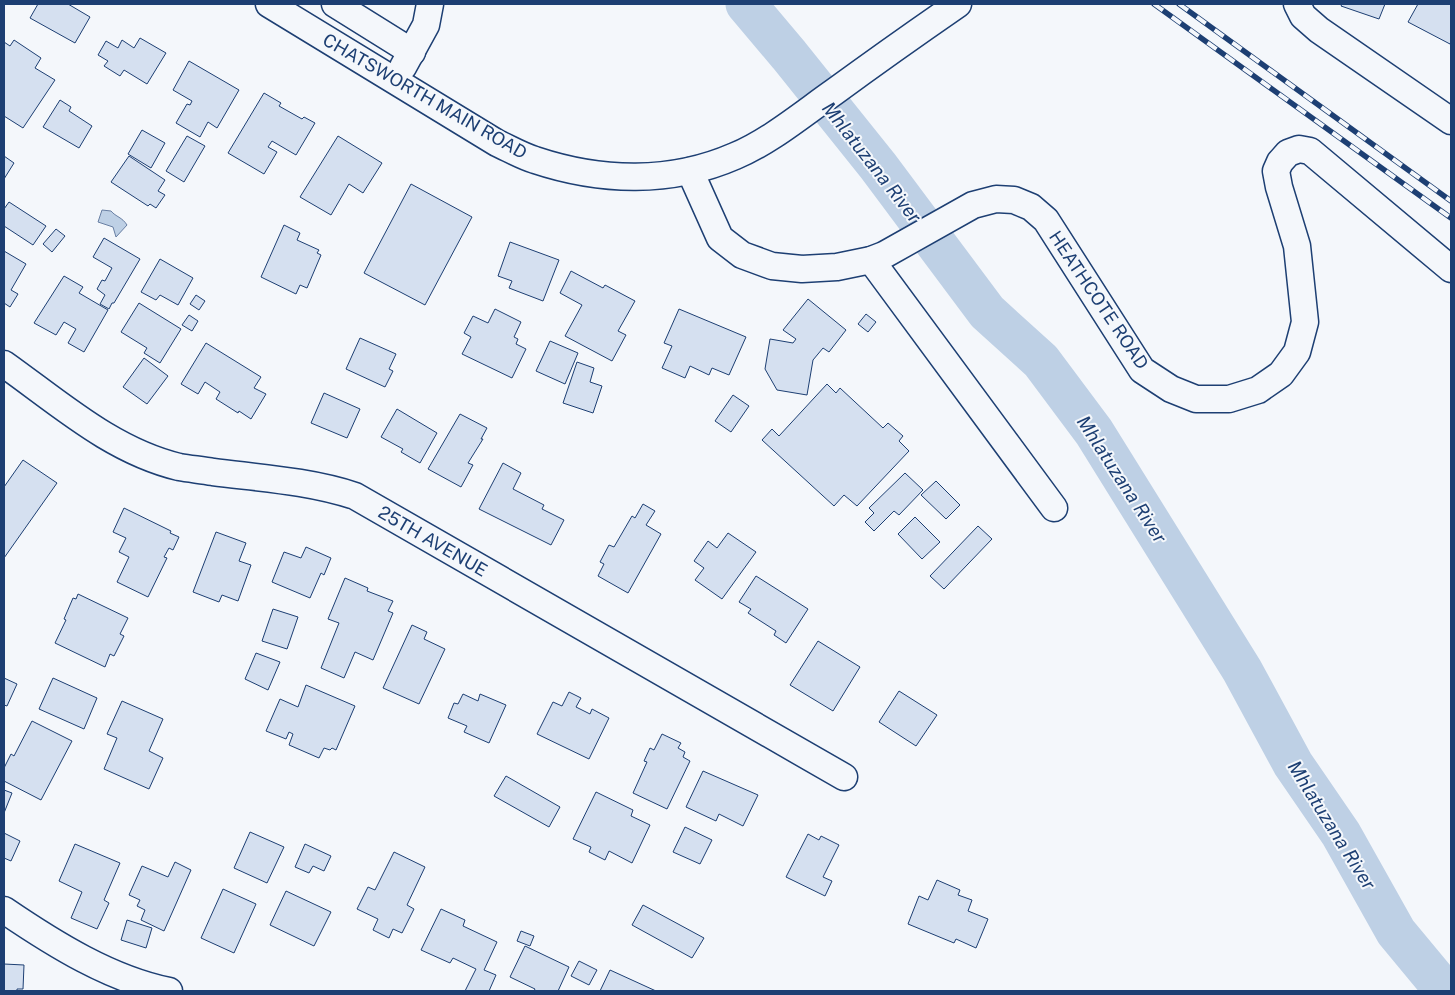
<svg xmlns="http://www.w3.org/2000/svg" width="1455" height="995" font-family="'Public Sans',sans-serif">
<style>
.water{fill:#bed0e5;stroke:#687fa3}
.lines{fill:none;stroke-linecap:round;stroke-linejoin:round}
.river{stroke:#bed0e5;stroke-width:41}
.building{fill:#d5e0f0;stroke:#1d3f73}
.minor-casing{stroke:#1d3f73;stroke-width:29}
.minor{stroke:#f4f7fb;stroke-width:26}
.rail-casing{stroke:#1d3f73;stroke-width:5.5}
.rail{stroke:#f4f7fb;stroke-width:4;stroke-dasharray:11;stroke-linecap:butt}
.labels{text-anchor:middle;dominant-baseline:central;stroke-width:4;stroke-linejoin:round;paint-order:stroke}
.street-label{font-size:18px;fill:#1d3f73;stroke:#f4f7fb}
.water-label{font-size:19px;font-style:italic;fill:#1d3f73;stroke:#f4f7fb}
</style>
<rect width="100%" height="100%" fill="#f4f7fb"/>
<path class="water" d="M102,210L111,211C116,217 122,217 127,225L116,237L113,227L98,222Z"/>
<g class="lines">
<path class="river" d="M746,4L789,55L878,166L987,312L1041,361L1094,432L1242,670L1293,764L1341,834L1396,932L1445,991"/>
</g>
<g class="building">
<path d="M38,4H68L90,17L75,43L30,18Z"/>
<path d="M1342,4H1385L1379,19L1341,6Z"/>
<path d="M1418,4H1451V41L1450,44L1408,22Z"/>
<path d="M140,38L166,53L147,84L124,70L120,76L104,66L108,61L98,55L106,41L118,48L122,40L134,48Z"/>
<path d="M14,40L41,58L35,68L55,80L23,128L4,116V42L10,46Z"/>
<path d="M189,61L239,90L217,128L208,122L200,137L176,123L187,104L190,105L192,101L173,90Z"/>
<path d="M264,93L281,103L279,106L302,119L304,117L315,123L296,155L272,141L268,147L277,152L264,174L228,153Z"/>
<path d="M60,100L71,107L69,111L92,126L79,148L43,127Z"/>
<path d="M142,130L165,143L151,168L128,154Z"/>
<path d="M187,136L205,146L184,182L166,171Z"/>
<path d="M338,136L382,163L363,193L349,184L331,215L300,197Z"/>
<path d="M4,156L14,163L4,179Z"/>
<path d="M129,156L165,180L158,191L165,195L156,208L150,204L148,206L111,182Z"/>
<path d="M411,184L472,217L425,305L364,273Z"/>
<path d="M9,202L46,226L33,245L4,226V209Z"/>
<path d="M284,225L300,233L297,240L319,250L317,253L321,255L307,288L300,285L296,294L261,277Z"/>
<path d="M56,229L65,236L52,252L43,244Z"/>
<path d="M104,238L140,259L114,303H112L109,309L100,304L105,295L97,289L102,280L105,281L112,268L93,257Z"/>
<path d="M510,242L559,260L543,301L509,288L512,281L498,276Z"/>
<path d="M4,251L26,264L11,290L18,294L10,307L4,303Z"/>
<path d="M160,259L193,278L178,305L160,295L156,300L141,292Z"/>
<path d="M571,271L603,288L605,285L635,301L618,331L626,335L612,361L565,336L582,305L560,293Z"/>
<path d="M64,276L83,287L79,293L108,310L84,352L68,343L76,329L64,322L56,335L34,323Z"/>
<path d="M196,295L205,301L199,310L190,304Z"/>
<path d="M808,299L846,330L829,352L823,348L813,360L807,395L777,390L765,369L770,339L793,343L796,339L783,330Z"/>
<path d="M139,303L181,329L160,363L144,353L147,348L121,332Z"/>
<path d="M495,309L521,322L514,337L518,339L516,344L526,349L512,378L462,354L471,337L464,333L473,316L488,323Z"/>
<path d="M679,309L746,337L729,375L712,368L709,375L690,366L685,378L662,368L672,346L664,343Z"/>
<path d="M866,314L876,322L868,332L858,324Z"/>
<path d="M189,315L198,321L192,331L182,325Z"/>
<path d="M360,338L396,354L389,369L393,371L385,387L346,369Z"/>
<path d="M550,341L578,353L565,384L536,371Z"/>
<path d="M206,343L261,377L254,388L266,394L251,419L239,411L238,413L216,399L220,392L205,382L198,394L181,384Z"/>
<path d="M144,358L168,376L147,404L123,387Z"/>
<path d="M577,362L594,368L590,382L602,386L593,413L563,403Z"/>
<path d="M827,384L836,393L840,388L883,428L888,423L903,436L899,441L909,451L857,506L844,495L834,506L762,440L772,429L779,436Z"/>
<path d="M324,393L360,409L347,438L311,423Z"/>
<path d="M733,395L749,406L731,432L715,421Z"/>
<path d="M397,409L437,433L420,463L401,452L403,449L381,437Z"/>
<path d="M460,414L487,428L481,439H483L468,463L473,465L461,487L428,469Z"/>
<path d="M23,460L57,483L4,558V487Z"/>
<path d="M503,463L521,473L513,489L544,505L542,509L564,520L551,545L479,509Z"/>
<path d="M905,473L923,490L899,515L894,511L874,531L865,522L874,513L869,508Z"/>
<path d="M936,481L960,505L946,519L921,495Z"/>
<path d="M643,504L655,511L646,525L661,534L628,593L598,576L604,564L600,562L609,545L614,547L632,516L635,518Z"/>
<path d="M124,508L171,531L170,533L179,537L173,550L169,548L164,557L167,558L148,597L117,582L129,557L119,552L126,538L113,532Z"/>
<path d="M915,517L940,542L922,559L898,534Z"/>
<path d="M978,526L992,539L944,589L930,576Z"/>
<path d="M216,532L246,543L239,561L251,565L238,601L222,595L219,602L193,592Z"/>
<path d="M728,533L756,552L722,599L695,580L704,568L694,561L708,541L717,548Z"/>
<path d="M306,547L331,558L324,575L321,573L310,598L272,582L284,552L301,558Z"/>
<path d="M756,576L808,609L786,643L774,635L776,631L748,613L751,609L739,602Z"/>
<path d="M345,578L368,588L367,591L393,601L388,611L393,613L373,660L355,652L344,678L321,668L339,623L328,619Z"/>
<path d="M78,594L128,618L120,634L124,636L114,656L110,654L105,667L55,643L66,620L64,619L73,598L76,599Z"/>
<path d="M273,609L298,617L287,649L262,641Z"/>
<path d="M412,625L427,632L424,639L445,649L419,704L383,688Z"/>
<path d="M818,641L860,667L833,711L790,685Z"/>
<path d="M256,653L280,662L268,690L245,679Z"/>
<path d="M4,678L17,684L7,706L4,705Z"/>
<path d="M53,678L97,698L84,729L39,709Z"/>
<path d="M306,685L355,706L336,750L332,748L330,750L324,748L319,758L289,745L293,734L289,732L286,739L266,731L280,699L298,707Z"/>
<path d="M899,691L937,715L916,746L879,722Z"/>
<path d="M569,692L581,698L576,707L590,714L592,709L609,718L589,759L537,734L553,702L562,706Z"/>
<path d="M463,694L478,701L480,694L506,705L489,743L464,732L467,726L448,718L454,703L458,704Z"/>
<path d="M122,701L163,719L149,751L163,758L149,789L104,769L117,738L107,734Z"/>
<path d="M32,721L72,741L41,800L4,781V768L11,754L14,756Z"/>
<path d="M662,734L681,743L678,748L685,752L683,757L690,761L667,809L633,793L647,762L644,761L650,748L654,750Z"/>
<path d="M703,771L758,795L743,826L719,814L716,821L686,807Z"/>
<path d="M506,776L560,807L549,827L494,796Z"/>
<path d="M4,790L12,793L4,813Z"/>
<path d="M596,792L633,810L631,816L650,825L632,863L609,851L605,860L589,852L591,847L573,839Z"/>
<path d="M685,827L712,840L700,864L673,852Z"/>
<path d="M250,832L284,847L267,883L234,868Z"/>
<path d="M4,833L20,841L11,861L4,858Z"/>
<path d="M808,834L819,840L821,836L839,845L823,877L832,881L825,896L786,877Z"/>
<path d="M75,844L120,863L104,900L109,903L97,929L71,918L82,892L59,881Z"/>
<path d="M305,844L331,856L324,871L313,866L309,873L295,867Z"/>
<path d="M394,852L425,867L407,905L414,909L402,933L393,929L389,938L373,930L378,919L357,909L368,887L375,890Z"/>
<path d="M175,862L191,870L164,931L141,920L145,910L137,906L140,900L129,895L142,866L168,877Z"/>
<path d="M937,880L960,890L958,895L972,900L968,911L988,919L976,948L956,939L954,943L908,924L919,896L928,900Z"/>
<path d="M223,889L256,904L234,953L201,938Z"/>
<path d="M286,891L331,912L314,946L270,925Z"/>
<path d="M643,905L704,938L692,958L632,925Z"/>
<path d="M441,909L465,920L463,926L497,942L484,970L496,975L489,991H465L476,969L453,958L450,963L421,950Z"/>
<path d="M127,920L152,928L146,948L121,940Z"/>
<path d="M521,931L534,936L530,946L517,941Z"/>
<path d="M525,946L569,967L558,991H534L535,989L510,977Z"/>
<path d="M579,961L597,970L589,985L571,976Z"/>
<path d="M4,964L24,965L23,989H17V991H4Z"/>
<path d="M610,970L656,991H600Z"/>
</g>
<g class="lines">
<g class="minor-casing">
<g id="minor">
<path d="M269,4L497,143C510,149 522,156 535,160C601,182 671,184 735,156C769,142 804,113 834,92C875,62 916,33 958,4"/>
<path d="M335,4L412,52"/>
<path d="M1297,4L1303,16L1319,30L1451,121"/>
<path d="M403,67L426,25L430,4"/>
<path d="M690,171L720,238L742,255L772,266L802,269L837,267L871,260L884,255L973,205L996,199L1014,200L1031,207L1046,220L1142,370L1171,389L1196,399H1229L1258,390L1281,374L1297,352L1305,322L1297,246L1279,187L1276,171L1280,162L1288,153L1299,149L1310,151L1451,269"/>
<path d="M871,260L1054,508"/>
<path d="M4,364C59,403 112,451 179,467C190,469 202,470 213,472C260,478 310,481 355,496L844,777"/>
<path d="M4,910C54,944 110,979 169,991"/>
</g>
</g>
<use href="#minor" class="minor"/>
<g class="rail-casing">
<g id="rail">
<path d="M1154,4L1451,218"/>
<path d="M1179,4L1451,201"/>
</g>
</g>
<use href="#rail" class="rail"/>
</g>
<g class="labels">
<g class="street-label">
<text transform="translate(425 96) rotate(30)">CHATSWORTH MAIN ROAD</text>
<text transform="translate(1099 300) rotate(56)">HEATHCOTE ROAD</text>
<text transform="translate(433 541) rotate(30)">25TH AVENUE</text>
</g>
<g class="water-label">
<text transform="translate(872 162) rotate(52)">Mhlatuzana River</text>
<text transform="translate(1122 479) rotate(57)">Mhlatuzana River</text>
<text transform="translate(1332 825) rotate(58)">Mhlatuzana River</text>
</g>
</g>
<rect width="1455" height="995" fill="none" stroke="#1d3f73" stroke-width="10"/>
</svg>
